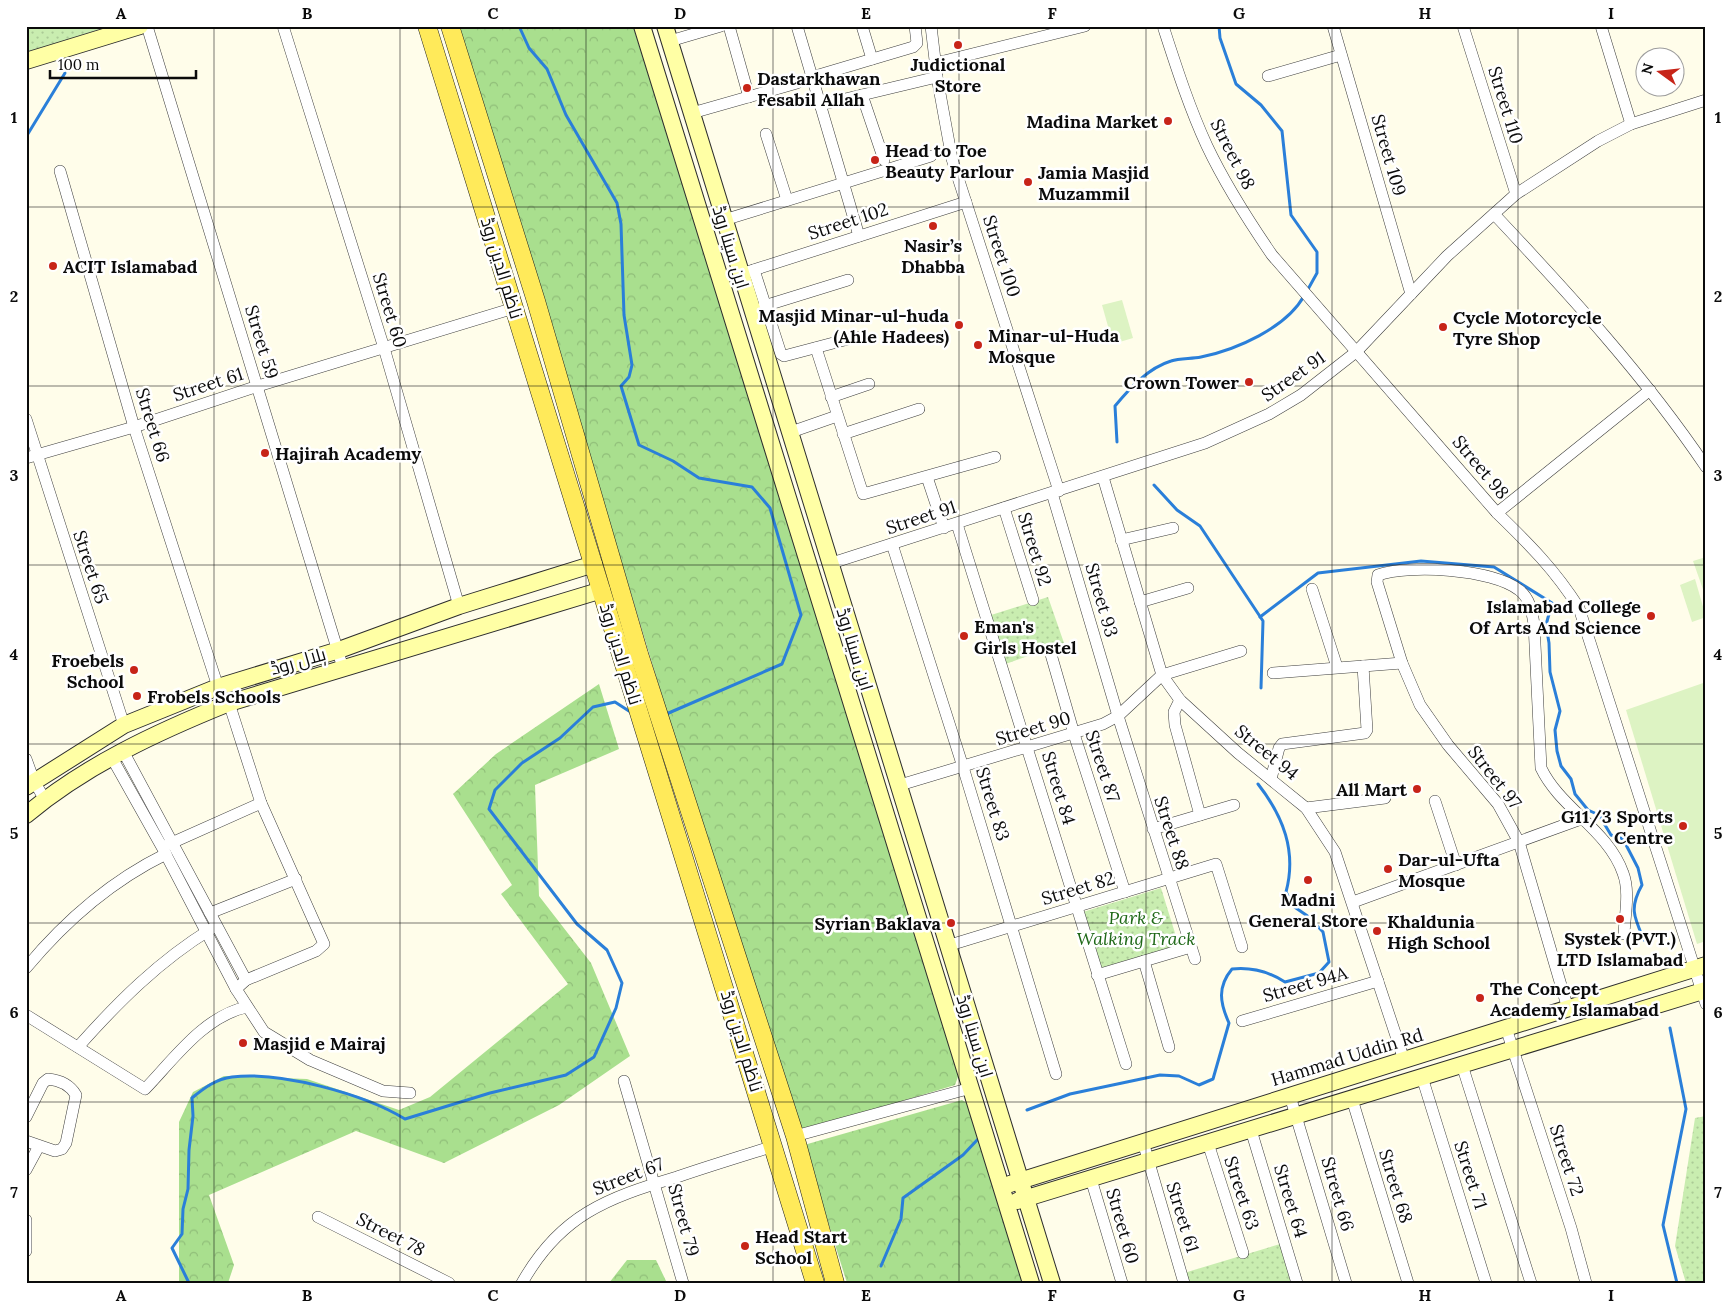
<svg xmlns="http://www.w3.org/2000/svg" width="1732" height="1309" font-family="Lora,Cairo,serif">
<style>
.forest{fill:url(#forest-crowns)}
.park{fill:url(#park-dots)}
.pitch{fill:#ddf3c3}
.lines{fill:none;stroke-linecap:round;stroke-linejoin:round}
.stream{stroke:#2a7fd9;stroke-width:3}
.street-casing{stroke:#3e3e3e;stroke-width:12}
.secondary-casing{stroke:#2d2d2d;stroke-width:18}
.primary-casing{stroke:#1c1c1c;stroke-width:19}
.street{stroke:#fff;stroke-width:11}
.secondary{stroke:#ffffa5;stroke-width:16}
.primary{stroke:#ffea5a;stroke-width:18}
.grid{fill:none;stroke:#0b0b0b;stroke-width:1;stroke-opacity:0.55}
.poi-dot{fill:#c72418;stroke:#fff;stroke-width:2}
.labels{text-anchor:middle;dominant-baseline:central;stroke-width:5;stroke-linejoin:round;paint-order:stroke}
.poi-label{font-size:18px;font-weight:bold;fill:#0b0b0b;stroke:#fff;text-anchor:start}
.street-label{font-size:18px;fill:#0b0b0b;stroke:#fff}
.park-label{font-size:18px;font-style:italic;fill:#1e6817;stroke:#fff}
.neatline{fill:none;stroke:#0b0b0b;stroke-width:2}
.grid-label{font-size:16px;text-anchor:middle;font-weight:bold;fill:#0b0b0b}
</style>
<defs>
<pattern id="forest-crowns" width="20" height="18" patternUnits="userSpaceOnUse" patternTransform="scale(1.25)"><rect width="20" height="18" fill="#a9df8e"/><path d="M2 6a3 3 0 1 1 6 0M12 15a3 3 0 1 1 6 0" fill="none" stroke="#90be79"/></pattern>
<pattern id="park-dots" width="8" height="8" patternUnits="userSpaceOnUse" patternTransform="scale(1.25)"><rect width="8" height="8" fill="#c9edb0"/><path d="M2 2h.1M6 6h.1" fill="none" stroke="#abca96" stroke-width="1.8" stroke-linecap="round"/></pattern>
</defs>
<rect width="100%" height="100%" fill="#fffdea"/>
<g class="forest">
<path d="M456,26H633L959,1074L955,1085L807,1130L801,1129L669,719L533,270Z"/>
<path d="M599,684L619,749L535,785L539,896L591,963L630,1056L559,1105L444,1163L356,1131L209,1195L234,1265L228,1283H179V1122L193,1092L224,1076L307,1079L399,1110L430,1097L568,984L501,894L512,885L453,794L496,754Z"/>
<path d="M962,1100L970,1105L1025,1283H847L804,1145Z"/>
<path d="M627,1260H656L667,1283H609Z"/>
</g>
<g class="park">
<path d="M26,26H110L26,53Z"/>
<path d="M1048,597L1064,643L1003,665L988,616Z"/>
<path d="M1161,888L1179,946L1101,971L1083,912Z"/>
<path d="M1706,1116V1283H1686L1675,1246L1695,1118Z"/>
<path d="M1280,1244L1292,1283H1187L1184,1273Z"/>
</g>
<g class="pitch">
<path d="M1122,300L1133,338L1113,344L1102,305Z"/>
<path d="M1706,557V598L1693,561Z"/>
<path d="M1695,579L1706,617L1692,622L1680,585Z"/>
<path d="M1706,682V941L1697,944L1626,710Z"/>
</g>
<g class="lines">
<g class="stream">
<path d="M519,26L529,48L547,69L566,115L617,203L621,224L624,315L632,365L629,377L621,386L639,445L673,461L699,478L752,487L770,508L801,615L782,664L664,715"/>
<path d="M1219,26L1220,38L1236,84L1261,105L1282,131L1291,215L1317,252V273L1307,291"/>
<path d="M26,137L65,73"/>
<path d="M1117,442L1115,406C1130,388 1148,368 1171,361C1180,358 1191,359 1201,357C1236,350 1286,328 1304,296"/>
<path d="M1154,485L1177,510L1200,526L1263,621L1261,688"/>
<path d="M1260,617L1318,573L1421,561L1494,567L1552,603L1546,625L1549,643L1550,672L1560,711L1555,730L1557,751L1561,766L1571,779L1575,794L1588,810L1599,815L1611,835L1623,839L1638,868L1642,885C1629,908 1634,917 1644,940"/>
<path d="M1670,1028L1686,1109L1663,1225L1677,1283"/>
<path d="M1027,1110L1070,1094L1160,1075L1179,1076L1199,1085L1213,1079L1229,1023C1220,1003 1217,987 1232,969C1251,967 1268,971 1285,982L1319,973L1329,962L1323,932L1309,917L1293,906L1286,892C1297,851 1283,816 1258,784"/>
<path d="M881,1266L901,1219L903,1198L963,1155L979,1138"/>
<path d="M189,1283L172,1248L182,1234L183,1209L188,1189L189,1150L193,1116L192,1098C204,1088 216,1079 232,1077C280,1071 364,1094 405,1119L490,1093L566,1075L594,1057L616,1008L622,983L607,950L577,924L489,809L495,790L522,763L560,738L593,707L615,702L632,713"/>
</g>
<g class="street-casing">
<g id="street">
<path d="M147,26L343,668"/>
<path d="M283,26L384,348L459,606"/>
<path d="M729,26L749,97"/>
<path d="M797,26L859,236"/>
<path d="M862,26L872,59"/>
<path d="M931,26L937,77L952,159L1059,491"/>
<path d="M1163,26C1176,66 1189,107 1207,146C1225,184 1248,220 1272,255L1497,513C1529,544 1555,570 1579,608L1706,1004"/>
<path d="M1333,26L1411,294"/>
<path d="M1463,26L1516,194"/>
<path d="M1601,26L1631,124"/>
<path d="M670,41L721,26"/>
<path d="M936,63L1085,26"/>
<path d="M1268,76L1341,55"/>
<path d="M812,77L913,47L917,43L915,26"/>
<path d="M862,95L884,160"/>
<path d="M820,105L937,77"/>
<path d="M692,113L797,83"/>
<path d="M766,134L787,200"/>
<path d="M60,171L134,427L218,687"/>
<path d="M1494,214C1569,294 1644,375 1706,467"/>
<path d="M724,220L931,156"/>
<path d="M754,270L781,354L784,356L856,337"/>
<path d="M741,274L966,202"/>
<path d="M764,306L848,280"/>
<path d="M816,348L863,494L995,457"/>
<path d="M831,397L869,384"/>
<path d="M26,419L124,725"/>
<path d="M791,432L837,416"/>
<path d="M843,434L919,409"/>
<path d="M26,458L134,427L258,386L514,308"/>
<path d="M927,477L944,528"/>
<path d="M1103,477L1162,675L1180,700L1238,753L1306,808L1335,852L1404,1060"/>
<path d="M1052,493L1118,716L1195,959"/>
<path d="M1004,508L1033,600"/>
<path d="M1497,513L1650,390"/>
<path d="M957,524L1126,1064"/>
<path d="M1121,540L1173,528"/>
<path d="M892,544L963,767L1056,1074"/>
<path d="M832,563L1205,443L1269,414L1301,395L1356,352L1447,256L1516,194L1598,141L1631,124L1706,100"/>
<path d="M1312,589L1337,667"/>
<path d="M1140,602L1188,588"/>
<path d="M1050,651L1074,734L1125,892"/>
<path d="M1273,673L1402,663"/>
<path d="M1180,700L1174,712L1175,725L1200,815"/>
<path d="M229,703L261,803L324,944L316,951L246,980L236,989"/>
<path d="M123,751L246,980"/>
<path d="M112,758L162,847L236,989L264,1032L310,1060L383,1091L410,1093"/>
<path d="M26,759L34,781L45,800"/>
<path d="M1271,779L1279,748L1282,744L1365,733L1367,730L1363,666"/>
<path d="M900,785L1103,724L1118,716L1162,675L1241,651"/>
<path d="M1435,801L1456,865"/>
<path d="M1306,808L1385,798"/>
<path d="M1153,829L1234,805"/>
<path d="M167,845L261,803"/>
<path d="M1353,902L1581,819"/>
<path d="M210,913L296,879"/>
<path d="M950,945L1216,864L1242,947"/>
<path d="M1144,961L1169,1047"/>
<path d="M26,968C65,921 111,881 166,854"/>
<path d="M1097,975L1191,947"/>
<path d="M1568,1009L1519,842L1498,804L1448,745L1420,705L1402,663L1377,582L1378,575C1410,564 1492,569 1519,590C1530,598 1532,612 1534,624L1541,768C1560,808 1608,830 1623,873C1630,891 1625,914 1624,934"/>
<path d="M26,1015L145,1089C174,1059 204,1016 247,1007"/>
<path d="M1242,1021L1378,981"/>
<path d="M1506,1028L1571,1228L1586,1283"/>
<path d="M78,1047C118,1002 159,961 211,929"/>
<path d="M1462,1065L1531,1283"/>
<path d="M1422,1077L1486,1283"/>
<path d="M624,1081L683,1283"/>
<path d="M1290,1096L1346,1283"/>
<path d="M1352,1099L1408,1283"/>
<path d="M26,1117L43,1083L48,1079C59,1080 70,1085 76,1095L66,1143L62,1149L55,1151L26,1141"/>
<path d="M1251,1130L1297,1283"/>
<path d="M795,1136L971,1088"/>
<path d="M1143,1142L1184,1283"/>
<path d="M1208,1143L1243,1253"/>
<path d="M26,1170L39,1146"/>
<path d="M1091,1179L1122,1283"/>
<path d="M318,1217L449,1283"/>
<path d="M26,1220V1251"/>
<path d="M522,1283C560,1215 607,1198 677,1177C709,1166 742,1156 774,1146"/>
</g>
</g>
<g class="secondary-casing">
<g id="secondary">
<path d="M642,26L1031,1283"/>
<path d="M665,26L1052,1283"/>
<path d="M26,61L140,26"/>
<path d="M26,787L124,725L218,687L339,650L459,606L594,564"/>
<path d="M26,815C86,765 157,732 229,703L602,590"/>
<path d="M1010,1184L1706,965"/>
<path d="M1017,1201L1706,990"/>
</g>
</g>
<g class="primary-casing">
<g id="primary">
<path d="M427,26L815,1283"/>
<path d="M450,26L536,301L639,654L795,1136L835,1283"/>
</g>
</g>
<use href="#street" class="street"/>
<use href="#secondary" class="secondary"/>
<use href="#primary" class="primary"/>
</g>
<path class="grid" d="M214,26V1283M400,26V1283M586,26V1283M773,26V1283M959,26V1283M1146,26V1283M1332,26V1283M1518,26V1283M26,207H1706M26,386H1706M26,565H1706M26,744H1706M26,923H1706M26,1102H1706"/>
<g class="poi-dot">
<circle cx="958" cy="45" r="5"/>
<circle cx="747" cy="88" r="5"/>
<circle cx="1168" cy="121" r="5"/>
<circle cx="875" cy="160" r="5"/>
<circle cx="1028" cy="182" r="5"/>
<circle cx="933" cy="226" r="5"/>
<circle cx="53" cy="266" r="5"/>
<circle cx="959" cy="325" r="5"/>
<circle cx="1443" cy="327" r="5"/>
<circle cx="978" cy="345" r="5"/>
<circle cx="1249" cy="382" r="5"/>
<circle cx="265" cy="453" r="5"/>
<circle cx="1651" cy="616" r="5"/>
<circle cx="964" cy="636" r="5"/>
<circle cx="134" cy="670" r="5"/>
<circle cx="137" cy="696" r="5"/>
<circle cx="1417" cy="789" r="5"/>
<circle cx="1683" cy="826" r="5"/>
<circle cx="1388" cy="869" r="5"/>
<circle cx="1308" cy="880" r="5"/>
<circle cx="1620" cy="919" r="5"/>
<circle cx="951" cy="923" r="5"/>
<circle cx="1377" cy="931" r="5"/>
<circle cx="1480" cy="998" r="5"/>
<circle cx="243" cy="1043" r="5"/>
<circle cx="745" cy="1246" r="5"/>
</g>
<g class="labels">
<g class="poi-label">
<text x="958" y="64" text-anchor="middle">Judictional<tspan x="958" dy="21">Store</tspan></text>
<text x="757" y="78">Dastarkhawan<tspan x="757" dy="21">Fesabil Allah</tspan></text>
<text x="1158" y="121" text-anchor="end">Madina Market</text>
<text x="885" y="150">Head to Toe<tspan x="885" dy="21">Beauty Parlour</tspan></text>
<text x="1038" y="172">Jamia Masjid<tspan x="1038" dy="21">Muzammil</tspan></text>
<text x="933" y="245" text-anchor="middle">Nasir’s<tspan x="933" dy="21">Dhabba</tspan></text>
<text x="63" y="266">ACIT Islamabad</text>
<text x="949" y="315" text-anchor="end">Masjid Minar-ul-huda<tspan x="949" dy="21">(Ahle Hadees)</tspan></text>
<text x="1453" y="317">Cycle Motorcycle<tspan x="1453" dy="21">Tyre Shop</tspan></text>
<text x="988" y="335">Minar-ul-Huda<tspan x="988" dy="21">Mosque</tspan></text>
<text x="1239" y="382" text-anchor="end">Crown Tower</text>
<text x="275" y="453">Hajirah Academy</text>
<text x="1641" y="606" text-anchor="end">Islamabad College<tspan x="1641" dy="21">Of Arts And Science</tspan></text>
<text x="974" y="626">Eman's<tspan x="974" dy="21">Girls Hostel</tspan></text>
<text x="124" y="660" text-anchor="end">Froebels<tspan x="124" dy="21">School</tspan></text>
<text x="147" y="696">Frobels Schools</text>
<text x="1407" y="789" text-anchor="end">All Mart</text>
<text x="1673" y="816" text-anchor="end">G11/3 Sports<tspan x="1673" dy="21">Centre</tspan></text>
<text x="1398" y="859">Dar-ul-Ufta<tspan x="1398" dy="21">Mosque</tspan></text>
<text x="1308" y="899" text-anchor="middle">Madni<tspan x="1308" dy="21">General Store</tspan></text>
<text x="1387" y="921">Khaldunia<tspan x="1387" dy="21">High School</tspan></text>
<text x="941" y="923" text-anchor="end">Syrian Baklava</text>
<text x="1620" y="938" text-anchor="middle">Systek (PVT.)<tspan x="1620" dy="21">LTD Islamabad</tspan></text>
<text x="1490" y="988">The Concept<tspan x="1490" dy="21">Academy Islamabad</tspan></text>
<text x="253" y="1043">Masjid e Mairaj</text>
<text x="755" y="1236">Head Start<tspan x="755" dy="21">School</tspan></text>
</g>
<g class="street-label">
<text transform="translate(1506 105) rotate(73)">Street 110</text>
<text transform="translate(1233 154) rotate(63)">Street 98</text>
<text transform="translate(1389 155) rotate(74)">Street 109</text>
<text transform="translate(848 221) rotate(-18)">Street 102</text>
<text transform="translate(731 247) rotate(73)">ابن سینا روڈ</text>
<text transform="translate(1002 256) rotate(72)">Street 100</text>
<text transform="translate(502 268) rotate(73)">ناظم الدین روڈ</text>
<text transform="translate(390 310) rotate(73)">Street 60</text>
<text transform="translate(262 342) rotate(73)">Street 59</text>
<text transform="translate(1293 376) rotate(-35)">Street 91</text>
<text transform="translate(208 384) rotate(-18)">Street 61</text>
<text transform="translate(153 425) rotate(73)">Street 66</text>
<text transform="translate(1481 467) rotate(50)">Street 98</text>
<text transform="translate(921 517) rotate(-18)">Street 91</text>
<text transform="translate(1035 549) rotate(73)">Street 92</text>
<text transform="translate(91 567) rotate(72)">Street 65</text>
<text transform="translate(1102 600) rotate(74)">Street 93</text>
<text transform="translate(855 649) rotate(73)">ابن سینا روڈ</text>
<text transform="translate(621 654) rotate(73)">ناظم الدین روڈ</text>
<text transform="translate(298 661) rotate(-16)">ہلال روڈ</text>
<text transform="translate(1033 728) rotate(-17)">Street 90</text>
<text transform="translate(1267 752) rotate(39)">Street 94</text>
<text transform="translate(1103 766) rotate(72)">Street 87</text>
<text transform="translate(1495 777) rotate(52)">Street 97</text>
<text transform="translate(1059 788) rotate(73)">Street 84</text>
<text transform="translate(993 804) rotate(73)">Street 83</text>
<text transform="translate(1172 833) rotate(72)">Street 88</text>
<text transform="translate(1078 888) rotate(-17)">Street 82</text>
<text transform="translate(1305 984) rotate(-16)">Street 94A</text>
<text transform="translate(975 1036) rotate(73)">ابن سینا روڈ</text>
<text transform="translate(742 1041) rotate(73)">ناظم الدین روڈ</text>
<text transform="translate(1347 1057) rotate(-17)">Hammad Uddin Rd</text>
<text transform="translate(1567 1160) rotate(72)">Street 72</text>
<text transform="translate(1471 1175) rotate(72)">Street 71</text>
<text transform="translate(628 1176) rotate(-21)">Street 67</text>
<text transform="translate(1396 1186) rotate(73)">Street 68</text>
<text transform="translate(1242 1193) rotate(72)">Street 63</text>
<text transform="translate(1338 1194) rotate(74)">Street 66</text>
<text transform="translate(1291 1201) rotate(73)">Street 64</text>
<text transform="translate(1183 1217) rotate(73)">Street 61</text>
<text transform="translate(684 1220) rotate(75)">Street 79</text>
<text transform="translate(1123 1226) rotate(74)">Street 60</text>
<text transform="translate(391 1234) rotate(27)">Street 78</text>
</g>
<g class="park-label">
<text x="1136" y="917">Park &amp;<tspan x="1136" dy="21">Walking Track</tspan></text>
</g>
</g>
<rect width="1732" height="1309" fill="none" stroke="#ffffff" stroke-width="55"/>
<g transform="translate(1660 72) rotate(285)"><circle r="24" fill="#ffffff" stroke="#9d9d9d"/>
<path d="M0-4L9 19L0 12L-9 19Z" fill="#c72418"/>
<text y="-8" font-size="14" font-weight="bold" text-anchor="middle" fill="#0b0b0b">N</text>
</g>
<path d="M50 70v8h146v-8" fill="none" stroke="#0b0b0b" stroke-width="2.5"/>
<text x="58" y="70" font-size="15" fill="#0b0b0b" stroke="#ffffff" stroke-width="4" paint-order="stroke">100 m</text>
<rect x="28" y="28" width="1676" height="1254" class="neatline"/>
<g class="grid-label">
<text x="121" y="19">A</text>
<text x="307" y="19">B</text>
<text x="493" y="19">C</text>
<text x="680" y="19">D</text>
<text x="866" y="19">E</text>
<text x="1052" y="19">F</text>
<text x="1239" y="19">G</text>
<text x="1425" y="19">H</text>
<text x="1611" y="19">I</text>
<text x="14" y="123">1</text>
<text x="1718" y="123">1</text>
<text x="14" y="302">2</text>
<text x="1718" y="302">2</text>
<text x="14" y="481">3</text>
<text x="1718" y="481">3</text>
<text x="14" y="660">4</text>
<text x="1718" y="660">4</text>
<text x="14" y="839">5</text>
<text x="1718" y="839">5</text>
<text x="14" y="1018">6</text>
<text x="1718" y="1018">6</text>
<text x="14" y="1198">7</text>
<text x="1718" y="1198">7</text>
<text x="121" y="1301">A</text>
<text x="307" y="1301">B</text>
<text x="493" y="1301">C</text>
<text x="680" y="1301">D</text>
<text x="866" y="1301">E</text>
<text x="1052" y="1301">F</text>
<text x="1239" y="1301">G</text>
<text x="1425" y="1301">H</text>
<text x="1611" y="1301">I</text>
</g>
</svg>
